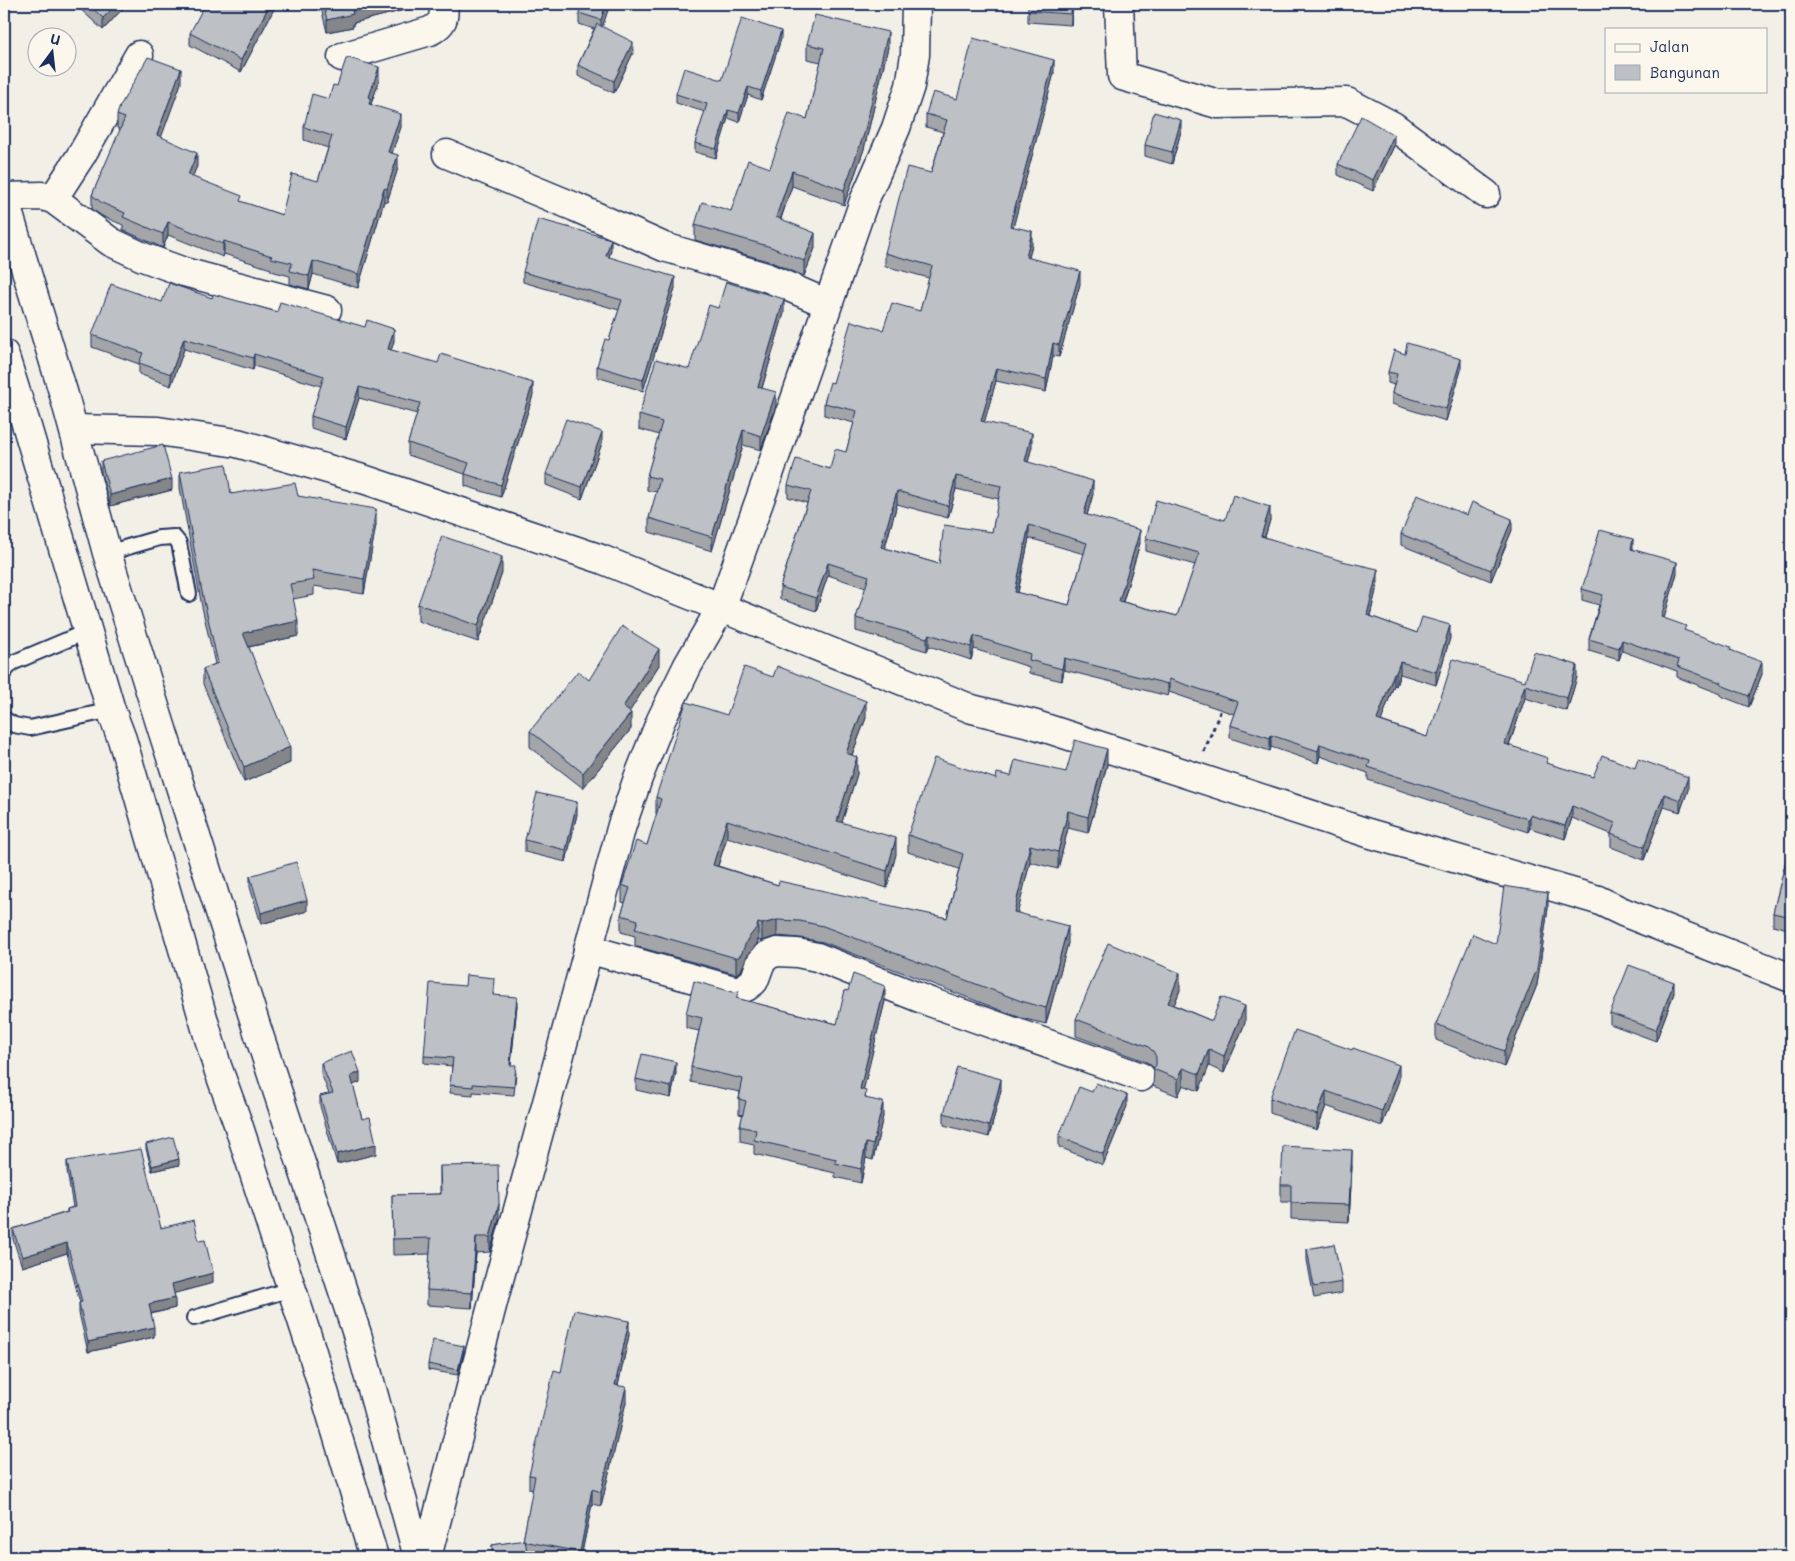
<svg xmlns="http://www.w3.org/2000/svg" width="1795" height="1561" font-family="Mali,sans-serif">
<style>
.lines{fill:none;stroke-linecap:round;stroke-linejoin:round}
.lane-casing{stroke:#1b2f5e;stroke-width:18}
.street-casing{stroke:#1b2f5e;stroke-width:31}
.highway-casing{stroke:#1b2f5e;stroke-width:31}
.path{stroke:#1b2f5e;stroke-width:3;stroke-dasharray:4 4;stroke-linecap:butt}
.lane{stroke:#fbf7ec;stroke-width:14}
.street{stroke:#fbf7ec;stroke-width:28}
.highway{stroke:#fbf7ec;stroke-width:28}
.wall{fill:#a3a5a9;stroke:#1b2f5e;fill-rule:evenodd}
.shaded-wall{fill:#848689;stroke:#1b2f5e}
.building{fill:#bdc0c4;stroke:#1b2f5e;fill-rule:evenodd}
</style>
<rect width="100%" height="100%" fill="#f2efe6"/>
<filter id="ink" filterUnits="userSpaceOnUse"><feTurbulence type="fractalNoise" baseFrequency=".02" numOctaves="2"/><feDisplacementMap in="SourceGraphic" scale="10" xChannelSelector="R" yChannelSelector="G"/><feConvolveMatrix kernelMatrix="1 2 1 2 8 2 1 2 1" color-interpolation-filters="sRGB"/></filter>
<g filter="url(#ink)">
<g class="lines">
<g class="lane-casing">
<g id="lane">
<path d="M107,553L159,538L174,537L179,543L189,594"/>
<path d="M4,672L12,663L88,631"/>
<path d="M4,719L14,725L30,728L111,710"/>
<path d="M194,1318L291,1289"/>
</g>
</g>
<g class="street-casing">
<g id="street">
<path d="M1119,4L1122,76L1218,104L1347,102L1393,126L1486,194"/>
<path d="M342,57L430,31C443,24 445,18 443,4"/>
<path d="M447,154L575,207L664,247L766,277L821,301L828,302"/>
<path d="M4,197L42,196L53,199L111,242L143,257L184,272L327,310"/>
<path d="M53,199L82,154L139,55"/>
<path d="M74,429L158,431L237,443L366,480L601,559L972,709L1033,724L1368,833L1598,900L1623,912L1791,978"/>
<path d="M588,949L737,991L746,987L754,981L761,962L768,955L777,952L797,953L817,957L930,1002L1141,1077"/>
<path d="M427,1557L493,1302L622,825L638,778L661,720L688,665L721,608L768,477L864,201L896,128L910,86L915,55L916,4"/>
</g>
</g>
<g class="highway-casing">
<g id="highway">
<path d="M4,198L64,395L107,553L161,726L258,1032L357,1334L418,1557"/>
<path d="M4,354L27,427L111,710L122,739L217,1066L237,1121L310,1345L374,1557"/>
</g>
</g>
<path class="path" d="M1204,752L1222,707"/>
<use href="#lane" class="lane"/>
<use href="#street" class="street"/>
<use href="#highway" class="highway"/>
</g>
<g class="wall">
<path d="M78,4H127L103,30L78,7Z"/>
<path d="M320,4H428L353,23V27L327,32Z"/>
<path d="M582,4H610L602,27L633,53L614,93L578,76V65L594,29L579,24V13Z"/>
<path d="M1073,4L1071,25L1028,22V11Z"/>
<path d="M275,7L241,72L190,45V33Z"/>
<path d="M781,39L761,100L748,95L739,122L728,118L716,158L695,152V143L705,112L676,103V94L722,80Z"/>
<path d="M807,44L888,47L864,149L844,205L792,186L781,219L815,248L804,276L771,262L695,240V225L731,211L770,168L807,119L821,62L807,59Z"/>
<path d="M1054,73L1013,227L1032,244L1029,258L1080,284L1059,357L1053,356L1046,392L996,381L984,422L1032,446L1028,462L1093,494L1087,515L1140,543L1123,602L1177,616L1195,565L1146,551V538L1225,520H1270L1265,537L1378,582L1370,616L1417,633L1450,638L1436,685L1400,674L1396,686L1394,685L1381,721L1427,737L1432,726L1525,681L1577,677L1567,711L1525,698L1509,746L1548,764L1593,777L1688,790L1680,812L1664,807L1644,860L1611,847V834L1572,818L1565,839L1530,828L1528,832L1368,780V773L1320,756L1318,763L1271,747L1270,751L1230,738V725L1234,714L1169,692L1168,696L1064,670L1062,681L1029,673V667L974,649L971,660L929,646L927,651L856,631V618L866,588L828,575L816,611L780,599V587L807,503L788,497V485L830,469L846,452L854,423L824,415V403L833,383L883,330L920,311L929,278L885,266V253L931,173L943,132L926,127V114L957,99ZM956,489L999,499L992,532L939,564L885,548L897,504L948,518ZM1029,538L1084,554L1069,605L1018,593Z"/>
<path d="M379,81L371,104L401,127L392,153L398,168L387,202L384,201L358,288L313,274L309,289L290,284V276L271,271V269L224,254L223,257L168,235L163,248L123,230V225L102,216L92,209V195L121,130L117,128V115L181,83L161,137L197,166L192,177L242,202L282,215L318,181L328,148L304,140V127L329,99L337,86Z"/>
<path d="M1181,131L1172,164L1145,156V145Z"/>
<path d="M1394,146L1373,191L1338,175V164Z"/>
<path d="M611,250L609,257L675,288L643,391L597,377V366L609,340L619,310L523,282V272Z"/>
<path d="M212,298L277,312L394,341L391,350L533,395L501,497L465,486V474L408,455V443L417,414L359,398L346,439L311,428V416L321,386L254,366L253,370L184,349L171,386L139,374V364L92,347V335L162,302Z"/>
<path d="M718,308L784,313L762,388L776,406L761,450L743,445L712,551L649,532V518L657,492L647,490V476L659,435L639,429V415L689,369Z"/>
<path d="M1405,354L1461,370L1446,421L1392,404V393L1394,385L1388,383V372Z"/>
<path d="M602,443L582,499L546,485V474Z"/>
<path d="M101,461L172,490L110,506L101,473Z"/>
<path d="M180,472L231,494L298,496L376,524L364,594L314,586V595L293,599L298,636L249,647L290,763L244,782L203,684V669L215,664L202,607L180,488Z"/>
<path d="M1467,515L1512,530L1491,581L1401,545V534Z"/>
<path d="M1633,549L1677,573L1664,618L1686,631L1731,650L1762,674L1749,707L1721,696V694L1677,677V671L1622,651L1619,660L1589,651V639L1599,605L1582,600V589Z"/>
<path d="M502,573L478,642L418,621V604Z"/>
<path d="M659,665L629,712L631,729L583,788L530,747V731L589,680Z"/>
<path d="M727,715L866,718L852,755L857,774L842,822L896,854L887,888L727,837L718,866L778,885L947,918L959,869L908,852V835L996,779L1011,776L1066,772L1107,765L1088,833L1068,828L1058,869L1030,862L1017,913L1068,943L1046,1024L1021,1018L823,942L800,938L777,936L762,941L758,940L757,944L747,956L741,971L736,974L635,946V936L621,932V915L625,903L622,902V885L647,845L657,814H656V797Z"/>
<path d="M577,814L566,862L525,852V840Z"/>
<path d="M1791,840V930L1773,925V913Z"/>
<path d="M250,876L307,911L261,924L250,887Z"/>
<path d="M1548,908L1537,985L1504,1067L1436,1040V1024L1496,944Z"/>
<path d="M465,986H494V995L517,1005L511,1065L516,1073L514,1095L473,1092V1095L450,1093L452,1066L424,1063V1056Z"/>
<path d="M1180,990L1174,1005L1212,1021L1245,1023L1224,1073L1209,1066L1199,1091L1183,1085L1178,1096L1153,1086L1154,1068L1147,1062L1076,1036V1019Z"/>
<path d="M1674,993L1656,1041L1610,1024V1013Z"/>
<path d="M739,999L837,1024L885,1001L863,1090L866,1098L883,1116L873,1160L866,1158L861,1183L835,1177V1173L754,1154V1144L740,1141V1126L743,1115L739,1114V1099L740,1092L691,1082V1067L699,1031L686,1028V1014Z"/>
<path d="M1352,1050L1399,1080L1382,1126L1326,1106L1317,1130L1270,1113V1098Z"/>
<path d="M321,1063L360,1082L353,1085L362,1119L376,1154L337,1164L320,1106V1096L329,1094L321,1073Z"/>
<path d="M676,1073L671,1098L636,1090V1079Z"/>
<path d="M1001,1090L989,1137L944,1125V1113Z"/>
<path d="M1127,1106L1103,1165L1059,1147V1136Z"/>
<path d="M146,1144L179,1165L152,1171L146,1149Z"/>
<path d="M67,1161L161,1228L199,1241L213,1283L174,1293L175,1308L151,1314L154,1337L88,1352L79,1313V1303H80L67,1253L22,1267L13,1239V1229L67,1212V1209L73,1207L67,1171Z"/>
<path d="M440,1166L499,1220L490,1252L476,1253L472,1308L427,1305V1290L430,1254L393,1255L392,1195L440,1194Z"/>
<path d="M1352,1166L1349,1222L1291,1219V1202H1281V1185Z"/>
<path d="M1307,1249L1342,1282V1293L1314,1298L1307,1260Z"/>
<path d="M629,1335L618,1386L626,1402L601,1506L592,1504L581,1557H533L528,1556V1557H492V1545L523,1541L533,1490L529,1489V1475L561,1372Z"/>
<path d="M464,1352L458,1375L428,1370V1364Z"/>
</g>
<g class="shaded-wall">
<path d="M117,4H127L103,30V18Z"/>
<path d="M270,4H276L275,7L241,72V60Z"/>
<path d="M381,4H428L353,23V27L327,32V20L352,11Z"/>
<path d="M606,4H610L601,31V20Z"/>
<path d="M1072,4H1073L1071,25V14Z"/>
<path d="M781,31V39L761,100V91Z"/>
<path d="M888,32V47L864,149L844,205V190Z"/>
<path d="M633,42V53L614,93V81Z"/>
<path d="M1054,60V73L1010,239V226Z"/>
<path d="M379,67V81L371,104L369,117V97Z"/>
<path d="M181,69V83L157,149V135Z"/>
<path d="M748,87V95L739,122V113Z"/>
<path d="M728,110V118L716,158V149Z"/>
<path d="M401,114V127L388,165V152Z"/>
<path d="M1181,120V131L1172,164V152Z"/>
<path d="M1394,135V146L1373,191V180Z"/>
<path d="M197,153V166L188,188V175Z"/>
<path d="M398,155V168L387,202V189Z"/>
<path d="M792,171V186L776,232V217Z"/>
<path d="M384,188V201L358,288V274Z"/>
<path d="M168,222V235L163,248V234Z"/>
<path d="M1032,231V244L1026,270V257Z"/>
<path d="M815,233V248L804,276V261Z"/>
<path d="M611,239V250L606,267V256Z"/>
<path d="M224,241V254L223,257V244Z"/>
<path d="M313,261V274L309,289V276Z"/>
<path d="M1080,271V284L1059,357V345Z"/>
<path d="M675,277V288L643,391V380Z"/>
<path d="M784,299V313L758,401V387Z"/>
<path d="M394,329V341L388,361V349Z"/>
<path d="M184,338V349L171,386V374Z"/>
<path d="M1053,343V356L1046,392V379Z"/>
<path d="M254,354V366L253,370V358Z"/>
<path d="M1461,359V370L1446,421V409Z"/>
<path d="M996,368V381L981,434V421Z"/>
<path d="M533,383V395L501,497V485Z"/>
<path d="M359,387V398L346,439V427Z"/>
<path d="M776,392V406L761,450V436Z"/>
<path d="M743,430V445L712,551V537Z"/>
<path d="M602,432V443L582,499V487Z"/>
<path d="M1032,433V446L1025,474V461Z"/>
<path d="M956,476V489L948,518V506Z"/>
<path d="M172,479V490L110,506V495Z"/>
<path d="M1093,481V494L1084,526V514Z"/>
<path d="M897,491V504L881,560V547Z"/>
<path d="M1270,507V520L1261,549V536Z"/>
<path d="M376,509V524L364,594V579Z"/>
<path d="M1512,519V530L1491,581V570Z"/>
<path d="M1029,525V538L1015,605V592Z"/>
<path d="M1140,530V543L1119,614V601Z"/>
<path d="M1633,539V551L1631,549Z"/>
<path d="M502,557V573L478,642V626Z"/>
<path d="M1677,562V573L1661,629V617Z"/>
<path d="M828,563V575L816,611V598Z"/>
<path d="M1378,569V582L1367,628V615Z"/>
<path d="M298,621V636L243,648V633Z"/>
<path d="M1450,625V638L1436,685V672Z"/>
<path d="M929,634V646L927,651V638Z"/>
<path d="M974,636V649L971,660V647Z"/>
<path d="M1622,640V651L1619,660V648Z"/>
<path d="M659,649V665L623,722V707Z"/>
<path d="M1064,658V670L1062,681V669Z"/>
<path d="M1400,662V674L1396,686V673Z"/>
<path d="M1762,662V674L1749,707V696Z"/>
<path d="M1577,665V677L1567,711V698Z"/>
<path d="M1394,673V685L1377,733V720Z"/>
<path d="M1169,679V692L1168,696V684Z"/>
<path d="M1525,685V698L1505,757V744Z"/>
<path d="M866,701V718L846,770V753Z"/>
<path d="M631,713V729L583,788V773Z"/>
<path d="M1271,735V747L1270,751V738Z"/>
<path d="M1320,744V756L1318,763V751Z"/>
<path d="M290,747V763L244,782V767Z"/>
<path d="M1107,749V765L1088,833V817Z"/>
<path d="M857,757V774L837,838V821Z"/>
<path d="M1688,777V790L1680,812V800Z"/>
<path d="M1664,794V807L1644,860V847Z"/>
<path d="M577,802V814L566,862V850Z"/>
<path d="M1572,806V818L1565,839V826Z"/>
<path d="M1068,811V828L1058,869V852Z"/>
<path d="M1530,815V828L1528,832V819Z"/>
<path d="M727,820V837L713,881V865Z"/>
<path d="M896,838V854L887,888V871Z"/>
<path d="M1030,845V862L1014,928V912Z"/>
<path d="M1548,893V908L1537,985L1504,1067V1051Z"/>
<path d="M307,900V911L261,924V913Z"/>
<path d="M777,920V936L762,941V924Z"/>
<path d="M758,923V940L757,944L747,956L741,971L736,974V958L747,940Z"/>
<path d="M1068,926V943L1046,1024V1008Z"/>
<path d="M1180,973V990L1168,1020V1003Z"/>
<path d="M1674,982V993L1656,1041V1030Z"/>
<path d="M885,986V1001L860,1104V1089Z"/>
<path d="M517,997V1005L510,1073V1065Z"/>
<path d="M1245,1006V1023L1224,1073V1056Z"/>
<path d="M1209,1049V1066L1199,1091V1074Z"/>
<path d="M676,1062V1073L671,1098V1087Z"/>
<path d="M1399,1065V1080L1382,1126V1111Z"/>
<path d="M1183,1068V1085L1178,1096V1079Z"/>
<path d="M360,1072V1082L351,1086V1076Z"/>
<path d="M1001,1079V1090L989,1137V1126Z"/>
<path d="M1326,1091V1106L1317,1130V1115Z"/>
<path d="M1127,1095V1106L1103,1165V1154Z"/>
<path d="M883,1102V1116L873,1160V1145Z"/>
<path d="M866,1143V1158L861,1183V1169Z"/>
<path d="M376,1144V1154L337,1164V1154Z"/>
<path d="M1352,1150V1166L1349,1222V1205Z"/>
<path d="M179,1159V1165L152,1171V1166Z"/>
<path d="M499,1204V1220L490,1252V1237Z"/>
<path d="M476,1237V1253L472,1308V1293Z"/>
<path d="M67,1243V1253L22,1267V1257Z"/>
<path d="M213,1273V1283L172,1294V1284Z"/>
<path d="M175,1298V1308L149,1314V1304Z"/>
<path d="M629,1321V1335L615,1399V1385Z"/>
<path d="M154,1327V1337L88,1352V1342Z"/>
<path d="M464,1346V1352L458,1375V1370Z"/>
<path d="M626,1387V1402L601,1506V1492Z"/>
<path d="M592,1489V1504L581,1557H580V1552Z"/>
</g>
<g class="building">
<path d="M88,4H117L103,18Z"/>
<path d="M205,4H270L241,60L190,33Z"/>
<path d="M323,4H381L352,11L353,14L327,20Z"/>
<path d="M582,4H606L601,20L579,13Z"/>
<path d="M1028,4H1072L1071,14L1028,11Z"/>
<path d="M815,15L888,32L864,134L844,190L792,171L776,217L815,233L804,261L771,247L695,225L702,202L731,211L748,160L770,168L789,113L807,119L824,48L807,44Z"/>
<path d="M742,18L781,31L761,91L748,87L739,113L728,110L716,149L695,143L707,104L676,94L684,68L722,80Z"/>
<path d="M597,24L633,42L614,81L578,65Z"/>
<path d="M973,38L1054,60L1010,226L1032,231L1026,257L1080,271L1059,345L1053,343L1046,379L996,368L981,421L1032,433L1025,461L1093,481L1084,514L1140,530L1119,601L1177,616L1199,553L1146,538L1156,500L1225,520L1233,495L1270,507L1261,536L1342,561L1378,569L1367,615L1417,633L1422,617L1450,625L1436,672L1400,662L1396,673H1394L1377,720L1427,737L1430,726H1432L1453,659L1525,681L1534,652L1577,665L1567,698L1525,685L1505,744L1548,758L1546,763L1593,777L1602,755L1635,768L1638,759L1688,777L1680,800L1664,794L1644,847L1611,834L1615,823L1572,806L1565,826L1530,815L1528,819L1368,767L1370,761L1320,744L1318,751L1271,735L1270,738L1230,725L1238,702L1169,679L1168,684L1064,658L1062,669L1029,660L1030,654L974,636L971,647L929,634L927,638L856,618L869,576L828,563L816,598L780,587L811,491L788,485L796,459L830,469L835,449L846,452L857,411L824,403L830,382L833,383L851,321L883,330L892,303L920,311L932,266L885,253L907,167L931,173L947,120L926,114L933,92L957,99ZM956,476L1001,486L992,532L944,525L939,564L881,547L897,491L948,506ZM1029,525L1087,543L1069,605L1015,592Z"/>
<path d="M148,57L181,69L157,135L197,153L188,175L242,196L240,201L282,215L292,174L318,181L332,136L304,127L312,94L329,99L333,85L337,86L346,59L349,58L379,67L369,97L371,98L369,104L401,114L388,152L398,155L387,189L384,188L358,274L313,261L309,276L290,271L292,263L271,258L272,256L224,241L223,244L168,222L163,234L123,217L125,213L102,203L92,195L125,118L117,115L120,106Z"/>
<path d="M1154,112L1181,120L1172,152L1145,145Z"/>
<path d="M1361,116L1394,135L1373,180L1338,164Z"/>
<path d="M538,219L611,239L606,256L675,277L643,380L597,366L605,339L609,340L622,300L523,272Z"/>
<path d="M726,282L784,299L758,387L776,392L761,436L743,430L712,537L649,518L660,479L647,476L662,422L639,415L656,359L689,369L709,305L718,308Z"/>
<path d="M169,283L212,298L213,294L277,312L280,302L365,327L367,320L394,329L388,349L438,363L441,354L533,383L501,485L465,474L469,463L408,443L420,403L359,387L346,427L311,416L324,376L254,354L253,358L184,338L171,374L139,363L143,353L92,335L111,284L162,302Z"/>
<path d="M1407,343L1461,359L1446,409L1392,393L1397,374L1388,372L1394,350L1405,354Z"/>
<path d="M566,419L602,432L582,487L546,474Z"/>
<path d="M163,445L172,479L110,495L101,461Z"/>
<path d="M226,464L231,494L295,483L298,496L376,509L364,579L312,570L314,580L290,584L298,621L243,633L290,747L244,767L203,669L218,663L202,592L180,472Z"/>
<path d="M1417,495L1467,515L1472,502L1512,519L1491,570L1401,534Z"/>
<path d="M1600,530L1633,539L1631,549L1677,562L1661,617L1686,626L1684,630L1731,647L1730,650L1762,662L1749,696L1721,685L1722,683L1677,666L1679,660L1622,640L1619,648L1589,639L1603,595L1582,589Z"/>
<path d="M442,536L502,557L478,626L418,604Z"/>
<path d="M622,626L659,649L623,707L631,713L583,773L530,731L578,671L589,680Z"/>
<path d="M777,666L866,701L846,753L857,757L837,821L896,838L887,871L727,820L713,865L778,885L779,881L947,918L963,854L908,835L934,758L996,779L997,773L1011,776L1015,760L1066,772L1075,740L1107,749L1088,817L1068,811L1058,852L1030,845L1014,912L1068,926L1046,1008L1021,1001L823,926L800,921L777,920L762,924L758,923L757,927L747,940L741,955L736,958L635,929L638,920L621,915L630,888L622,885L636,841L647,845L661,799L656,797L686,702L727,715L744,667L773,677Z"/>
<path d="M537,793L577,802L566,850L525,840Z"/>
<path d="M1791,840V917L1773,913Z"/>
<path d="M296,862L307,900L261,913L250,876Z"/>
<path d="M1504,886L1548,893L1537,969L1504,1051L1436,1024L1473,934L1496,944Z"/>
<path d="M1108,943L1180,973L1168,1003L1212,1021L1221,997L1245,1006L1224,1056L1209,1049L1199,1074L1183,1068L1178,1079L1153,1069L1156,1065V1057L1153,1051L1147,1046L1076,1019Z"/>
<path d="M1629,965L1674,982L1656,1030L1610,1013Z"/>
<path d="M853,974L885,986L860,1089L866,1091L865,1098L883,1102L873,1145L866,1143L861,1169L835,1163L836,1159L754,1140L756,1130L740,1126L746,1101L739,1099L743,1079L691,1067L702,1018L686,1014L694,981L733,992L739,991L736,998L837,1024L845,990L848,991Z"/>
<path d="M466,975L494,978L493,995L517,997L510,1065H516L514,1087L473,1084V1087L450,1085L453,1058L424,1056L430,983L465,986Z"/>
<path d="M1295,1030L1352,1050L1353,1048L1399,1065L1382,1111L1326,1091L1317,1115L1270,1098Z"/>
<path d="M352,1051L360,1072L351,1076L362,1119L370,1117L376,1144L337,1154L320,1096L333,1093L321,1063Z"/>
<path d="M642,1054L676,1062L671,1087L636,1079Z"/>
<path d="M957,1067L1001,1079L989,1126L944,1113Z"/>
<path d="M1096,1083L1127,1095L1103,1154L1059,1136L1079,1087L1092,1092Z"/>
<path d="M173,1137L179,1159L152,1166L146,1144Z"/>
<path d="M1283,1146L1352,1150L1349,1205L1291,1203V1185H1281Z"/>
<path d="M141,1149L161,1228L194,1220L199,1241L205,1240L213,1273L172,1284L175,1298L149,1304L154,1327L88,1342L79,1303L82,1302L67,1243L22,1257L13,1229L68,1212L67,1209L75,1207L67,1161Z"/>
<path d="M498,1165L499,1204L490,1237H476L472,1293L427,1290L431,1238L393,1239L392,1195L441,1194L440,1166Z"/>
<path d="M1334,1244L1342,1282L1314,1287L1307,1249Z"/>
<path d="M574,1310L629,1321L615,1385L626,1387L601,1492L592,1489L580,1552L523,1541L535,1476L529,1475L554,1370L561,1372Z"/>
<path d="M433,1340L464,1346L458,1370L428,1364Z"/>
<path d="M525,1540L528,1557H494L492,1545Z"/>
</g>
</g>
<rect width="1795" height="1561" fill="none" stroke="#fbf7ec" stroke-width="20"/>
<rect x="10" y="10" width="1775" height="1541" fill="none" stroke="#1b2f5e" stroke-width="2" filter="url(#ink)"/>
<rect x="1605" y="28" width="162" height="65" fill="#fbf7ec" stroke="#a1a7b3"/>
<rect x="1615" y="44" width="25" height="8" fill="#fbf7ec" stroke="#a1a7b3"/>
<text x="1650" y="52" font-size="15" fill="#1b2f5e">Jalan</text>
<rect x="1615" y="65" width="25" height="15" fill="#bdc0c4" stroke="#a1a7b3"/>
<text x="1650" y="78" font-size="15" fill="#1b2f5e">Bangunan</text>
<g transform="translate(52 52) rotate(15)"><circle r="24" fill="#fbf7ec" stroke="#a1a7b3"/>
<path d="M0-4L9 19L0 12L-9 19Z" fill="#1b2f5e"/>
<text y="-8" font-size="14" font-weight="bold" text-anchor="middle" fill="#1b2f5e">U</text>
</g>
</svg>
